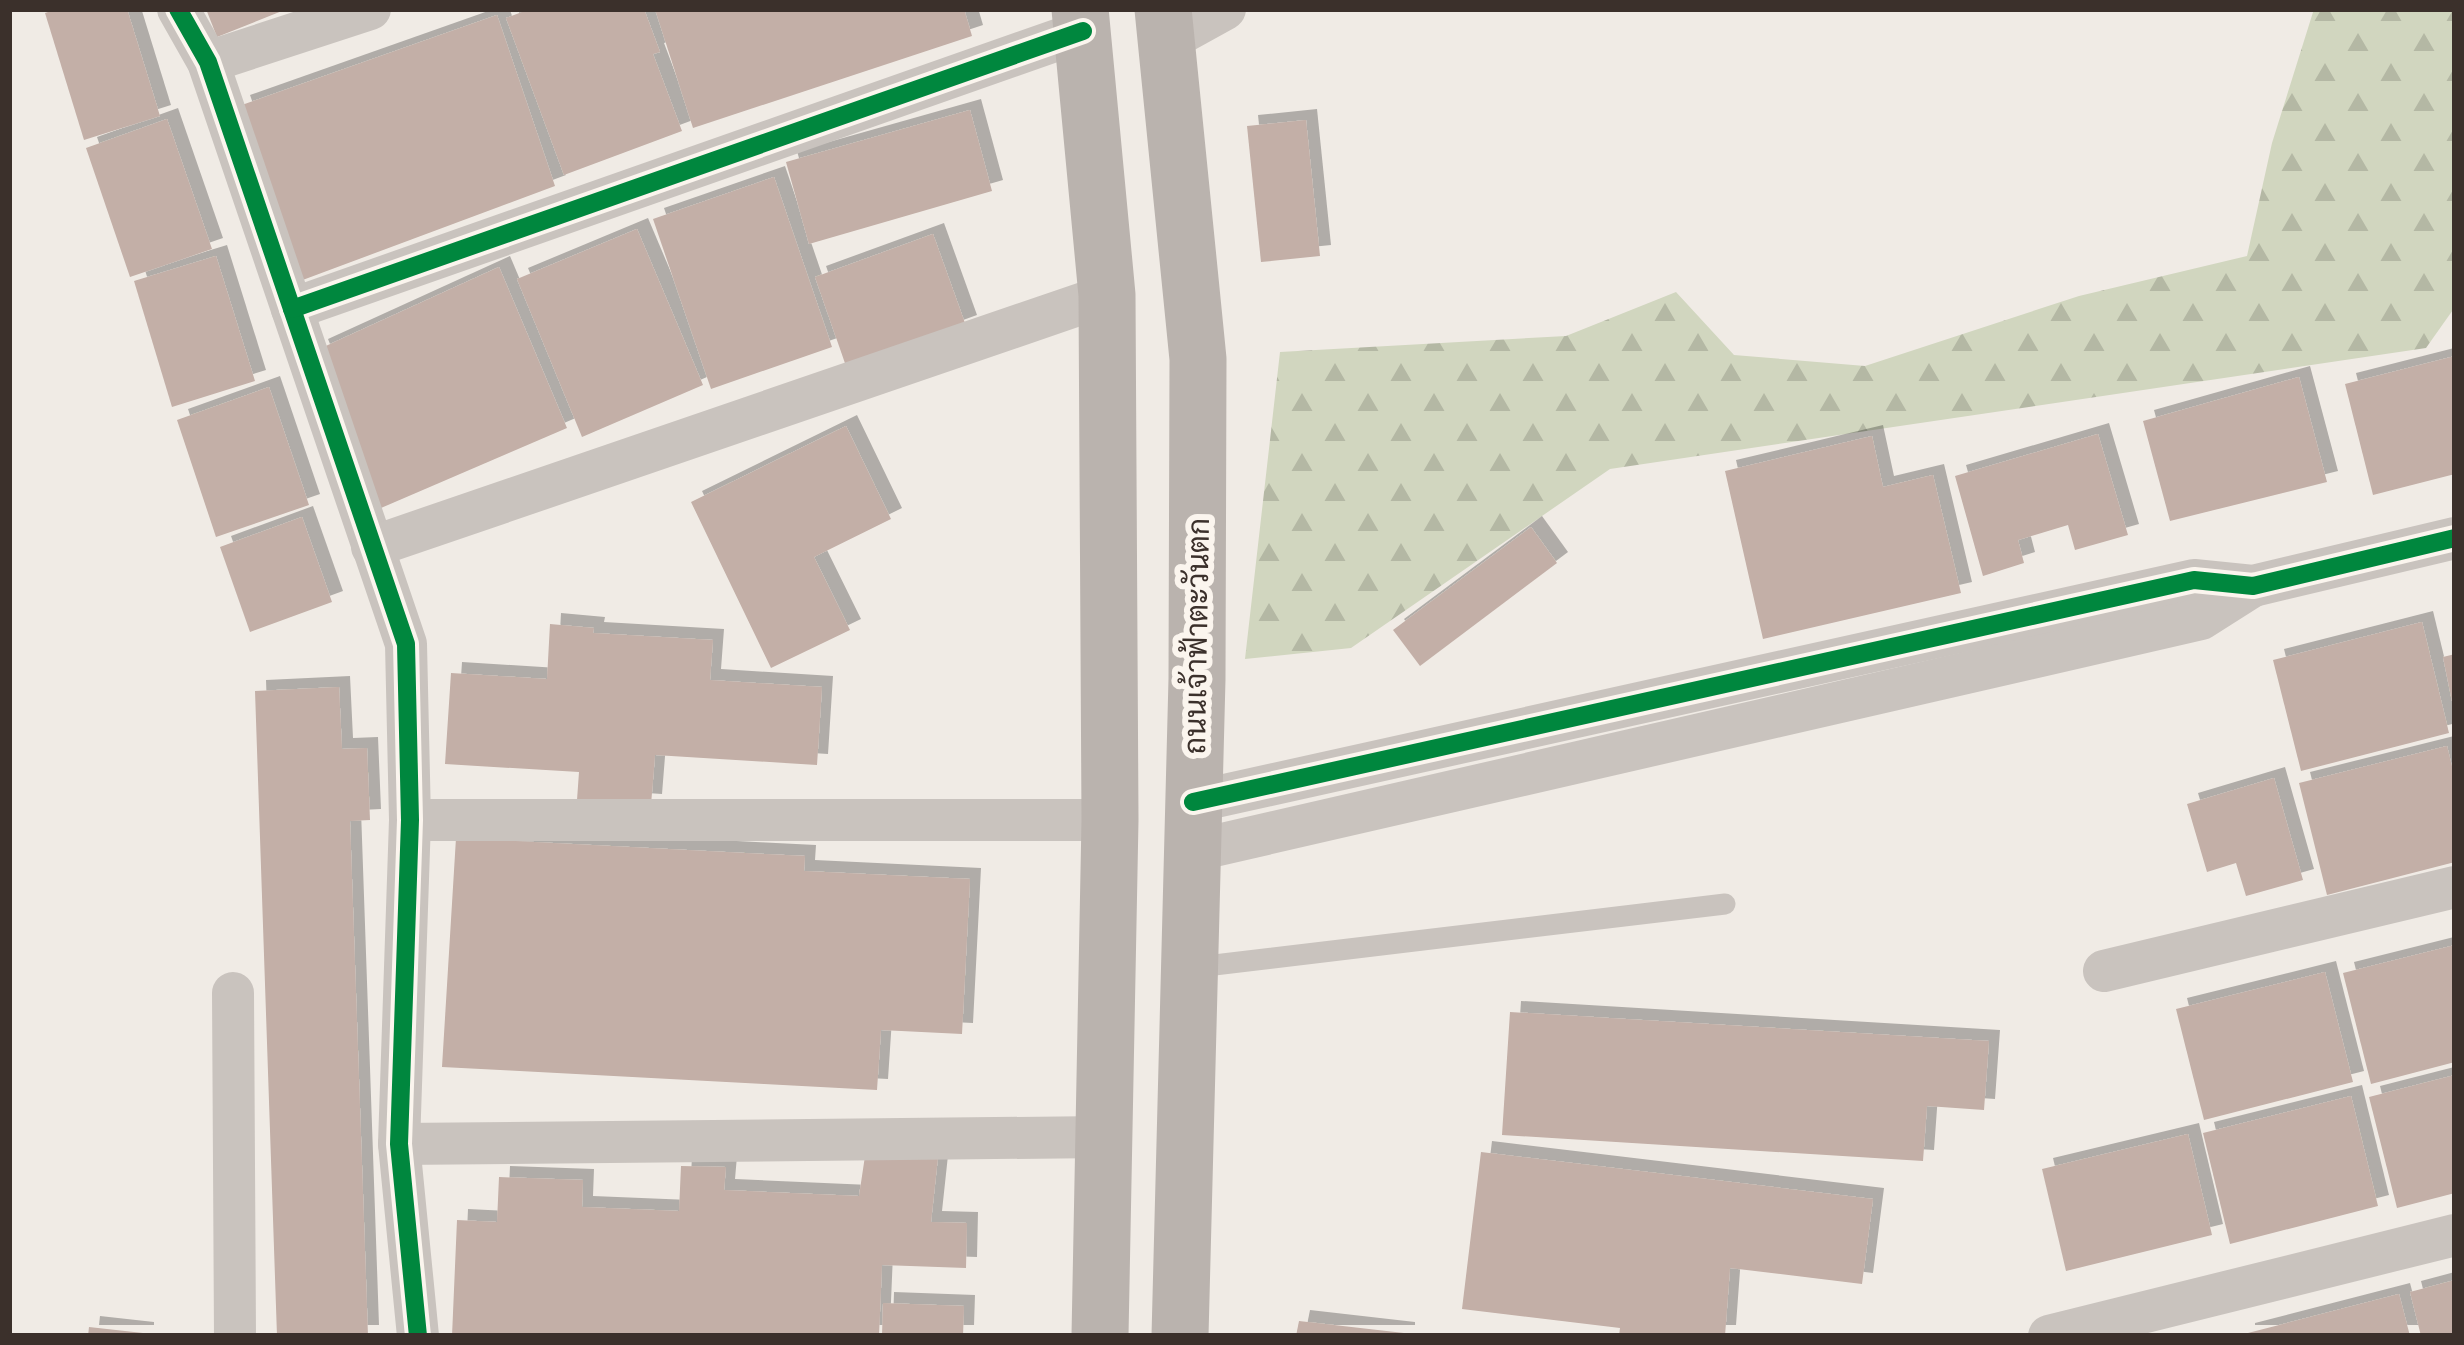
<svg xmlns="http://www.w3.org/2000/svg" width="2464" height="1345" font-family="Quicksand,Sarabun,sans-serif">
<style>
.forest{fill:url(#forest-firs)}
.building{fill:#c3afa7;filter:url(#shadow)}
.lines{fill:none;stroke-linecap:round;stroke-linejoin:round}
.lane{stroke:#c9c3be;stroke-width:21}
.street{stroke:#c9c3be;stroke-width:42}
.secondary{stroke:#bab3ae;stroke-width:57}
.cycleway-casing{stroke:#fbf5ee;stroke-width:26}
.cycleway{stroke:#00873e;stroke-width:18}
.labels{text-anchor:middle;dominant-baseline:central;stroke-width:12;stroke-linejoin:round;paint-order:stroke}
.street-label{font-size:30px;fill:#3b302b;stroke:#fbf5ee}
</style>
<defs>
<pattern id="forest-firs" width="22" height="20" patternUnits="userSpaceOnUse" patternTransform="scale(3)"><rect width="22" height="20" fill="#d1d6bf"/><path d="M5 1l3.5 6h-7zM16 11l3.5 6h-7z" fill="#b4b8a4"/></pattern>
<filter id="shadow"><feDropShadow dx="11" dy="-11" stdDeviation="0" flood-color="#0004"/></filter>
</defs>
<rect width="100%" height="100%" fill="#f0ebe5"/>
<path class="forest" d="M2314,9H2455V307L2426,348L1610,469L1351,648L1245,659L1280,352L1566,336L1676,292L1734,355L1865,366L2079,296L2247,256L2272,143Z"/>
<g class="building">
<path d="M57,9H127L160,116L84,140L45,13Z"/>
<path d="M206,9H287L217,37Z"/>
<path d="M530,9H644L660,52L653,54L682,131L564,175L506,18Z"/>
<path d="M655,9H964L972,36L693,128Z"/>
<path d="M497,15L555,186L300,281L239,106Z"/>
<path d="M970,110L992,191L809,244L786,162Z"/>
<path d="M167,119L212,249L130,277L86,148Z"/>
<path d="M1306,120L1320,256L1261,262L1247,126Z"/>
<path d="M774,177L832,347L711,389L653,219Z"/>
<path d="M637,229L703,385L582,437L517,279Z"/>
<path d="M933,234L966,326L847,369L815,277Z"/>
<path d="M216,256L255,381L172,407L134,281Z"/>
<path d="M499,267L567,428L381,508L317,350Z"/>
<path d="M2455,356V474L2373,495L2345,384Z"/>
<path d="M2299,377L2327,482L2170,521L2143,421Z"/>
<path d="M269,387L309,505L216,537L177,420Z"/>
<path d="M846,426L891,519L814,557L850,630L771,668L691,502Z"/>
<path d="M2098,434L2128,535L2075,550L2068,525L2018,540L2024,563L1983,576L1955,476Z"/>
<path d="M1872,436L1883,487L1933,475L1961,593L1763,639L1725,471Z"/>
<path d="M302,517L332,602L250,632L220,547Z"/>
<path d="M1531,527L1557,563L1420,666L1393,630Z"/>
<path d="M2422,622L2449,733L2301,771L2273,660Z"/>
<path d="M550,624L594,628L593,633L713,640L710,680L822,687L817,765L655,755L651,805L577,800L579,772L445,764L451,673L547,679Z"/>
<path d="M2455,654V706H2453L2443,657Z"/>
<path d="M339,687L342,749L367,748L370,820L350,821L368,1336H277L255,691Z"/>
<path d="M2447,746L2455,779V862L2327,895L2299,783Z"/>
<path d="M2274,778L2303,880L2246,896L2236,863L2207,872L2187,804Z"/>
<path d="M456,838L805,856L804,871L970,879L962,1034L881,1030L877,1090L442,1067Z"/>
<path d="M2455,945V1062L2371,1084L2343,973Z"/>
<path d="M2325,972L2353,1082L2204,1120L2176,1009Z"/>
<path d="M1510,1012L1989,1041L1984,1110L1927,1106L1923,1161L1502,1135Z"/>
<path d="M2455,1075V1193L2397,1208L2369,1097Z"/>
<path d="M2351,1096L2378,1206L2230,1244L2203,1133Z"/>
<path d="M2188,1134L2212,1235L2066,1271L2042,1169Z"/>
<path d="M1481,1152L1873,1199L1862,1284L1730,1268L1725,1336H1619L1620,1328L1462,1309Z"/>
<path d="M865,1156L938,1157L931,1222L967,1223L966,1268L882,1265L879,1336H452L457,1220L497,1222L499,1177L583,1180L582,1207L679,1211L681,1166L726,1167L724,1190L859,1196Z"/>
<path d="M2455,1280V1336H2421L2410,1292Z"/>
<path d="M2399,1294L2410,1336H2244V1334Z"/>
<path d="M883,1303L964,1306L963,1336H882Z"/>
<path d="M1299,1321L1404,1333V1336H1296Z"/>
<path d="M89,1327L143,1333V1336H88Z"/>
</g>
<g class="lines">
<path class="lane" d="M1189,968L1725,904"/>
<g class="street">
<path d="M178,9L208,62L406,644L410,820L399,1144L418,1336"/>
<path d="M1167,41L1225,9"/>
<path d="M208,62L370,9"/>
<path d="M292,309L1083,31"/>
<path d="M372,547L1107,295"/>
<path d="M1193,802L2194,580L2253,586L2455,538"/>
<path d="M410,820H1110"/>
<path d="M1192,851L2201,619L2253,586"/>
<path d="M2104,971L2455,887"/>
<path d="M233,993L235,1336"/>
<path d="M399,1144L1105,1137"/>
<path d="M2049,1336L2455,1235"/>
</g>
<g class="secondary">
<path d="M1080,9L1107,295L1110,820L1100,1336"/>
<path d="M1163,9L1198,359L1197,679L1180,1336"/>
</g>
<g class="cycleway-casing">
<g id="cycleway">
<path d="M178,9L208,62L406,644L410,820L399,1144L418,1336"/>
<path d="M292,309L1083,31"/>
<path d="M1193,802L2194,580L2253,586L2455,538"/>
</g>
</g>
<use href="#cycleway" class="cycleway"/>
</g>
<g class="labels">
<g class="street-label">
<text transform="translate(1196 636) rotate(-89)">ถนนเจ้าฟ้าตะวันตก</text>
</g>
</g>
<rect width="2464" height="1345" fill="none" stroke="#3b302b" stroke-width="24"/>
</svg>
